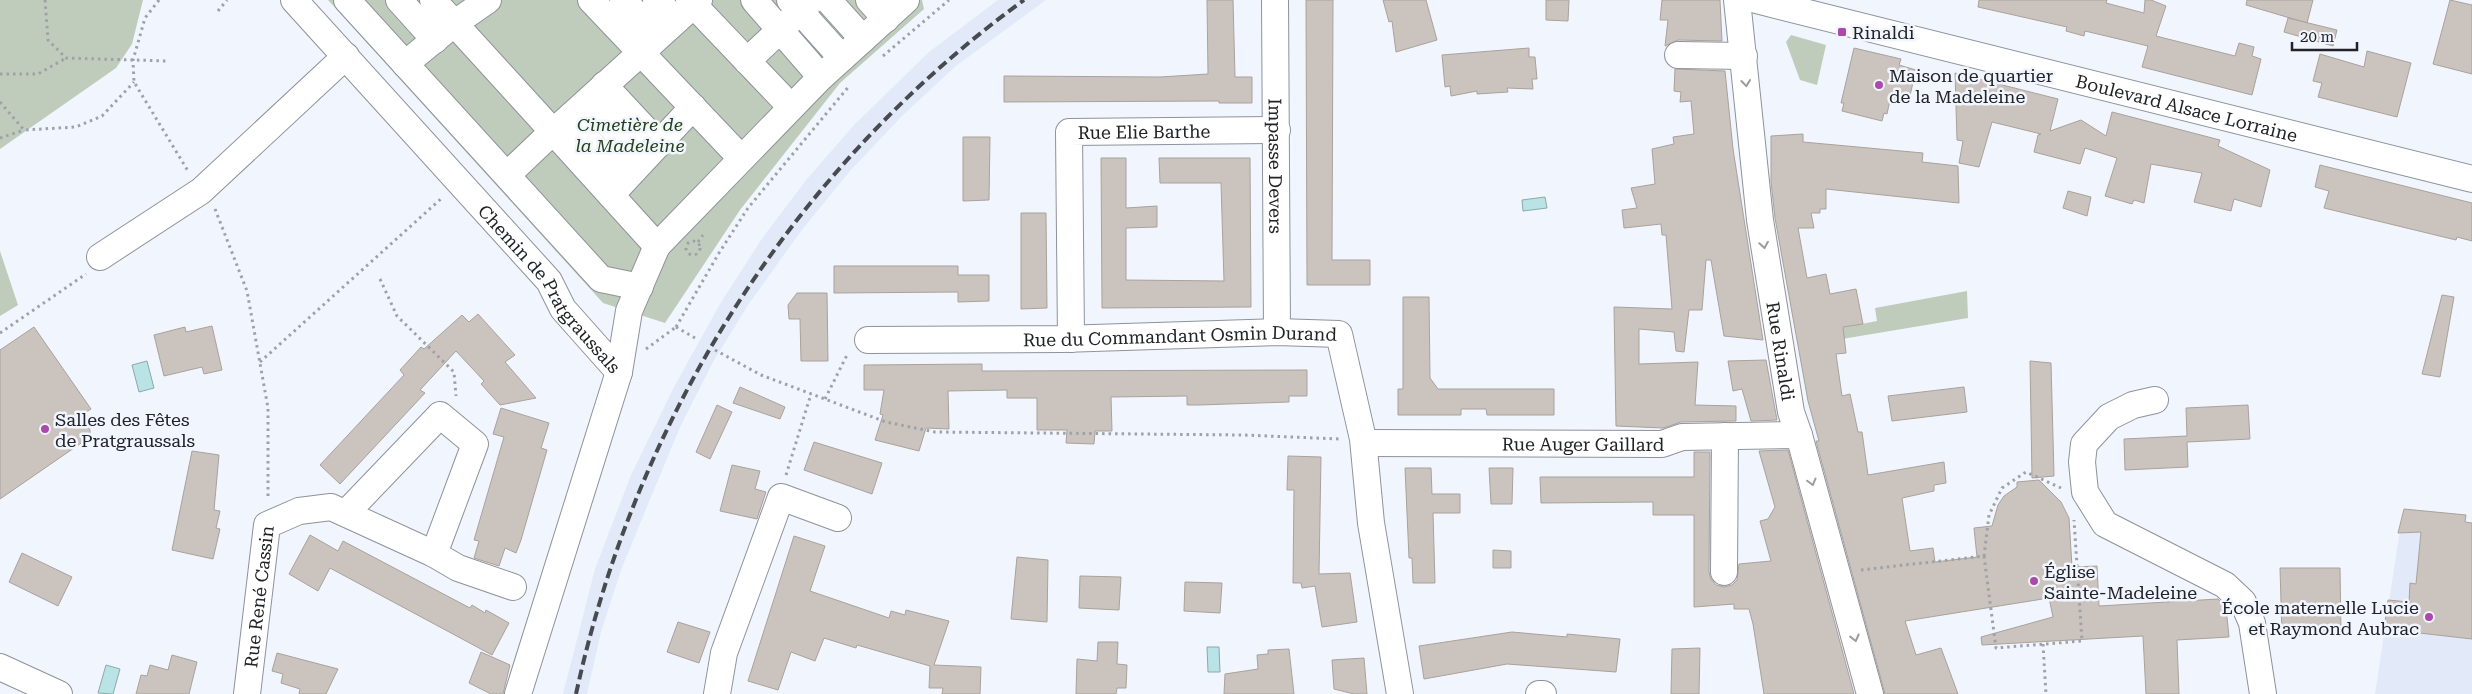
<svg xmlns="http://www.w3.org/2000/svg" width="2472" height="694" font-family="'Roboto Serif',serif">
<style>
.built{fill:#e2e9f8}
.green{fill:#c0ccbb}
.water{fill:#b9e3e4;stroke:#8ba9ab}
.building{fill:#cbc3bd;stroke:#a9a29c}
.lines{fill:none;stroke-linecap:round;stroke-linejoin:round}
.minor-casing{stroke:#8e929a;stroke-width:28}
.path{stroke:#9ea2a8;stroke-width:3;stroke-dasharray:2.5 4;stroke-linecap:butt}
.minor{stroke:#fff;stroke-width:26}
.rail{stroke:#474a4e;stroke-width:4;stroke-dasharray:10 5;stroke-linecap:butt}
.oneway{stroke:#9b9c9d}
.poi-dot{fill:#ad48ac;stroke:#f1f5fe;stroke-width:2}
.labels{text-anchor:middle;dominant-baseline:central;stroke-width:5;stroke-linejoin:round;paint-order:stroke}
.poi-label{font-size:18px;fill:#212326;stroke:#f1f5fe;text-anchor:start}
.street-label{font-size:18px;fill:#212326;stroke:#f1f5fe}
.park-label{font-size:18px;font-style:italic;fill:#254017;stroke:#f1f5fe}
</style>
<rect width="100%" height="100%" fill="#f1f5fe"/>
<g class="built">
<path d="M998,0H1046L956,66L903,115L850,171L801,231L748,305L713,362L681,425L651,497L621,570L601,632L587,694H563L595,569L631,475L674,387L720,304L763,237L807,179L854,125L929,52Z"/>
<path d="M2401,523L2472,531V694H2375Z"/>
</g>
<g class="green">
<path d="M0,0H143L132,44L116,68L0,149Z"/>
<path d="M328,0H922L924,9L840,83L740,210L665,323L603,303Z"/>
<path d="M1791,35L1826,45L1817,85L1800,80L1786,42Z"/>
<path d="M0,251L18,305L0,316Z"/>
<path d="M1967,291L1968,318L1830,341L1848,313L1851,326L1877,321L1875,308Z"/>
</g>
<g class="water">
<path d="M1545,197L1547,208L1523,211L1522,200Z"/>
<path d="M147,361L154,388L139,392L132,365Z"/>
<path d="M1207,647H1219L1220,672H1208Z"/>
<path d="M106,665L120,669L113,694L98,693Z"/>
</g>
<g class="building">
<path d="M1207,0H1233L1235,77H1252V103H1219V101L1004,102V76L1160,77L1208,74Z"/>
<path d="M1306,0H1333L1332,260H1370V285H1307Z"/>
<path d="M1383,0H1426L1437,40L1396,52L1392,21L1389,22Z"/>
<path d="M1546,0H1569L1568,21L1546,20Z"/>
<path d="M1662,0H1720L1722,41L1678,40L1665,46L1668,20H1660Z"/>
<path d="M1979,0H2107L2106,3L2144,13L2145,0H2151L2166,6L2156,36L2235,56L2239,43L2254,47L2252,56L2261,59L2252,95L2142,67L2148,46L2085,31L2084,36L2066,31L2067,27L1978,7Z"/>
<path d="M2247,0H2313L2307,23L2246,5Z"/>
<path d="M2450,0L2472,5V74L2433,64Z"/>
<path d="M2288,18L2337,30L2333,46L2284,32Z"/>
<path d="M1529,48V57H1535L1537,79H1532L1533,89L1507,88L1508,92L1477,94V91L1451,96L1450,86L1445,87L1442,55Z"/>
<path d="M1854,48L1901,59L1899,65L1916,70L1908,104L1890,100L1887,114L1884,113L1882,121L1842,111L1844,103H1841Z"/>
<path d="M2367,51L2411,63L2397,117L2318,97L2322,83L2313,81L2320,54L2364,67Z"/>
<path d="M1675,69L1725,71L1733,149L1763,340L1724,336L1711,260H1706L1702,310H1689L1684,352L1676,351L1674,332L1639,329V364L1698,362L1695,405L1736,406V421L1681,422L1663,428L1616,426L1614,307L1672,309L1666,235H1662L1661,224L1624,228L1622,210L1637,208L1631,188L1655,184L1652,149L1674,144L1673,137L1694,134L1691,101L1680,102L1681,92L1674,91Z"/>
<path d="M1955,73L2058,99L2050,131L2081,120L2106,136L2112,112L2220,140L2218,146L2270,170L2261,207L2234,199L2231,211L2194,202L2202,173L2151,164L2144,203L2134,200L2132,204L2105,196L2117,158L2085,148L2080,164L2034,152L2038,135L2041,134L1992,122L1979,167L1959,163L1963,141L1957,140Z"/>
<path d="M1803,134V142L1923,153L1922,162L1958,166L1959,203L1826,189V209H1820V213H1811L1814,228H1798L1807,278L1826,274L1830,294L1856,289L1863,324L1843,327L1846,353L1836,354L1842,396L1850,394L1858,432H1862L1868,475L1944,462L1946,483L1934,485V491L1902,498L1910,551L1933,548L1935,562L1977,557L1974,528L1992,526L1998,505L2004,496L2017,487V482L2039,480L2061,502L2069,518L2072,567L2097,566L2099,606L2218,599L2226,607L2229,637L2177,640L2179,694H2146L2143,636L1982,645L1981,637L2053,617L2049,598L1905,621L1916,655L1941,648L1958,694H1885L1816,441H1819L1808,401L1775,218L1771,182V136Z"/>
<path d="M963,137H990L989,200L963,201Z"/>
<path d="M1101,158H1126V208L1157,206V227L1126,228V280L1224,281L1221,183H1160L1159,158H1250L1251,307L1102,308Z"/>
<path d="M2320,165L2472,203V241L2457,237L2456,240L2324,208L2329,191L2315,187Z"/>
<path d="M2068,191L2091,197L2087,216L2063,208Z"/>
<path d="M1021,213H1046L1047,308L1021,309Z"/>
<path d="M834,266H958V275H989V301L958,302V292L834,293Z"/>
<path d="M797,293H827L828,361H801L800,319H789L788,305Z"/>
<path d="M2442,295L2454,297L2440,377L2422,374Z"/>
<path d="M1403,297H1429L1430,378L1438,389H1554V415H1487L1486,409H1461V415H1398V389H1403Z"/>
<path d="M478,314L515,355L505,362L536,398L500,405L481,384L484,381L456,351L420,390L425,393L340,484L320,465L404,375L400,370L421,347L424,349L462,315L469,322Z"/>
<path d="M212,326L222,370L204,374L202,367L164,376L154,335L185,327L186,332Z"/>
<path d="M34,327L91,409L80,416L90,430V437L0,499V350Z"/>
<path d="M1766,360L1777,420L1751,421L1742,389L1733,391L1728,361Z"/>
<path d="M2030,361L2051,363L2054,476L2032,478Z"/>
<path d="M982,364V371L1307,370V396H1289V402L1199,405H1187V396L1111,397L1112,431H1095L1094,444L1066,443L1067,430H1037V398H1007V390L948,391L949,429L926,428L919,451L875,440L883,415L880,414L884,390H864V365Z"/>
<path d="M740,387L785,407L780,419L733,403Z"/>
<path d="M1964,387L1967,412L1892,421L1888,396Z"/>
<path d="M717,405L732,412L710,459L696,452Z"/>
<path d="M2248,405L2250,439L2187,442L2188,467L2125,470L2124,439L2187,436L2186,408Z"/>
<path d="M501,408L549,423L541,448L547,450L521,540L516,553L505,548L499,566L474,558L479,541L474,540L504,437L493,434Z"/>
<path d="M814,442L882,463L872,494L804,470Z"/>
<path d="M1788,450L1854,694H1764L1753,624L1749,609H1734V604L1694,607V515H1653V502L1541,503L1540,477H1694V452H1710L1709,572L1711,579L1716,585L1724,587L1732,585L1737,580L1739,564L1771,561L1760,521L1768,519L1775,507L1759,451Z"/>
<path d="M192,451L219,455L214,510L220,511L216,528L220,529L213,559L172,550Z"/>
<path d="M1288,456L1321,457L1319,574L1350,573L1357,622L1322,627L1315,586L1302,588L1301,583H1293L1294,490H1287Z"/>
<path d="M732,465L760,471L755,489L766,492L757,519L720,511Z"/>
<path d="M1405,468H1431L1432,494H1460V513H1433L1435,583H1413L1412,558H1409Z"/>
<path d="M1489,468H1513L1512,504H1491Z"/>
<path d="M2404,509L2466,515L2465,522L2472,523V639L2384,629L2388,600L2409,602L2410,583L2416,584L2421,532L2398,533Z"/>
<path d="M310,535L338,551L343,541L470,608L472,605L485,613L486,610L509,623L492,655L330,568L318,591L289,574Z"/>
<path d="M794,536L825,546L810,591L889,618L891,611L905,615L906,610L949,621L934,665L981,667L980,694H942L943,688H929L930,666L857,645L856,648L824,638L815,661L791,652L778,690L748,681Z"/>
<path d="M1493,550L1511,551V568H1493Z"/>
<path d="M22,553L72,577L58,606L9,582Z"/>
<path d="M1017,557L1048,560L1047,622L1011,619Z"/>
<path d="M2280,568H2340L2341,635L2282,636Z"/>
<path d="M1080,576L1121,577L1119,610L1079,608Z"/>
<path d="M1185,582L1222,583L1220,613L1184,611Z"/>
<path d="M678,622L710,632L699,663L667,652Z"/>
<path d="M1512,632L1567,637V634L1620,639L1616,672L1507,664L1424,679L1419,646Z"/>
<path d="M1098,642H1118L1117,664L1127,665L1126,688H1117L1116,694H1076L1077,659L1097,661Z"/>
<path d="M1700,648L1699,694H1671L1672,649Z"/>
<path d="M1289,649L1294,694H1224L1225,674L1258,669L1257,655L1268,654V650Z"/>
<path d="M481,652L510,665L503,694H491L469,683Z"/>
<path d="M277,653L338,669L326,694H299L300,689L281,683L283,674L272,671Z"/>
<path d="M172,655L197,662L189,694H136L141,675L147,676L150,665L168,670Z"/>
<path d="M1364,658L1367,694H1354L1334,689L1332,660Z"/>
</g>
<g class="lines">
<g class="minor-casing">
<g id="minor">
<path id="s1" d="M294,0L549,281L563,309L619,372"/>
<path d="M347,0L601,279L640,287"/>
<path d="M399,0L435,40"/>
<path d="M433,0L546,124"/>
<path d="M591,0L741,158"/>
<path d="M623,0L648,26L666,10L656,0"/>
<path d="M689,0L791,107"/>
<path d="M754,0L821,77"/>
<path d="M790,0L842,58"/>
<path d="M828,0L863,39"/>
<path d="M869,0L886,19"/>
<path id="s2" d="M1275,0L1277,332"/>
<path id="s3" d="M1737,0L1760,220L1791,412L1799,435L1870,694"/>
<path id="s4" d="M1756,0L2472,179"/>
<path d="M1678,55L1744,56"/>
<path d="M747,61L812,0"/>
<path d="M405,64L455,23L488,0"/>
<path d="M604,85L659,144"/>
<path d="M561,125L699,0"/>
<path d="M582,134L612,166"/>
<path d="M560,139L657,246"/>
<path d="M507,175L545,139"/>
<path d="M598,180L631,148L601,116"/>
<path d="M611,195L693,107"/>
<path d="M100,257L201,191L346,56"/>
<path id="s5" d="M1071,339L1069,132L1277,130"/>
<path id="s6" d="M868,340L1062,339L1277,332L1339,334L1363,439L1371,523L1400,694"/>
<path d="M2155,400L2133,405L2109,417L2084,444L2082,462L2085,492L2105,524L2225,585L2243,602L2252,623L2263,694"/>
<path id="s7" d="M1364,443L1662,444L1682,437L1799,435"/>
<path d="M347,512L440,415L475,444L434,554"/>
<path d="M1724,572L1725,436"/>
<path d="M0,667L59,694"/>
<path id="s8" d="M247,694L267,525L299,511L331,507L434,554L458,568L513,587"/>
<path d="M518,694L619,372L629,311L657,246L821,77L906,0"/>
<path d="M717,694L724,653L781,497L838,518"/>
<path d="M1539,694H1543"/>
</g>
</g>
<g class="path">
<path d="M45,0L48,40L66,58L167,61"/>
<path d="M159,0L145,18L133,60L134,82L188,171"/>
<path d="M218,11L227,0"/>
<path d="M883,56L949,0"/>
<path d="M0,74H38L66,58"/>
<path d="M0,102L24,130L76,127L102,116L134,82"/>
<path d="M0,138L24,130"/>
<path d="M215,209L247,291L268,408V500"/>
<circle cx="693" cy="248" r="7"/>
<path d="M698,242L703,235"/>
<path d="M380,279L397,316L454,372L456,396"/>
<path d="M676,327L719,253L748,208L850,85"/>
<path d="M676,327L695,338"/>
<path d="M0,333L86,274"/>
<path d="M646,349L676,327"/>
<path d="M715,350L761,375L886,422L935,432L1244,435L1339,439"/>
<path d="M260,362L443,197"/>
<path d="M825,399L848,353"/>
<path d="M786,475L811,394"/>
<path d="M1984,556L1996,648L2082,641L2074,520"/>
<path d="M1861,570L1984,556L1989,515L2002,488L2026,472L2061,488"/>
<path d="M2043,644L2046,694"/>
</g>
<use href="#minor" class="minor"/>
<path class="rail" d="M576,694C636,417 794,167 1024,0"/>
</g>
<defs><path id="oneway-chevron" d="M-2-3.5L2.5 0L-2 3.5" fill="none" stroke-width="1.6" stroke-linecap="round" stroke-linejoin="round" transform="scale(1.25)"/></defs>
<g class="oneway">
<use href="#oneway-chevron" transform="translate(1746 83) rotate(84)"/>
<use href="#oneway-chevron" transform="translate(1764 245) rotate(81)"/>
<use href="#oneway-chevron" transform="translate(1812 482) rotate(75)"/>
<use href="#oneway-chevron" transform="translate(1855 638) rotate(76)"/>
</g>
<g class="poi-dot">
<rect x="1837" y="27" width="10" height="10" rx="2.5"/>
<circle cx="1879" cy="85" r="5"/>
<circle cx="45" cy="429" r="5"/>
<circle cx="2034" cy="581" r="5"/>
<circle cx="2429" cy="617" r="5"/>
</g>
<g class="labels">
<g class="poi-label">
<text x="1852" y="32">Rinaldi</text>
<text x="1889" y="75">Maison de quartier<tspan x="1889" dy="21">de la Madeleine</tspan></text>
<text x="55" y="419">Salles des Fêtes<tspan x="55" dy="21">de Pratgraussals</tspan></text>
<text x="2044" y="571">Église<tspan x="2044" dy="21">Sainte-Madeleine</tspan></text>
<text x="2419" y="607" text-anchor="end">École maternelle Lucie<tspan x="2419" dy="21">et Raymond Aubrac</tspan></text>
</g>
<g class="street-label">
<text stroke="none"><textPath href="#s4" startOffset="444">Boulevard Alsace Lorraine</textPath></text>
<text stroke="none"><textPath href="#s5" startOffset="282">Rue Elie Barthe</textPath></text>
<text stroke="none"><textPath href="#s2" startOffset="166">Impasse Devers</textPath></text>
<text stroke="none"><textPath href="#s1" startOffset="386">Chemin de Pratgraussals</textPath></text>
<text stroke="none"><textPath href="#s6" startOffset="312">Rue du Commandant Osmin Durand</textPath></text>
<text stroke="none"><textPath href="#s3" startOffset="354">Rue Rinaldi</textPath></text>
<text stroke="none"><textPath href="#s7" startOffset="219">Rue Auger Gaillard</textPath></text>
<text stroke="none"><textPath href="#s8" startOffset="98">Rue René Cassin</textPath></text>
</g>
<g class="park-label">
<text x="630" y="124">Cimetière de<tspan x="630" dy="21">la Madeleine</tspan></text>
</g>
</g>
<path d="M2292 42v8h65v-8" fill="none" stroke="#212326" stroke-width="2.5"/>
<text x="2300" y="42" font-size="15" fill="#212326" stroke="#f1f5fe" stroke-width="4" paint-order="stroke">20 m</text>
</svg>
